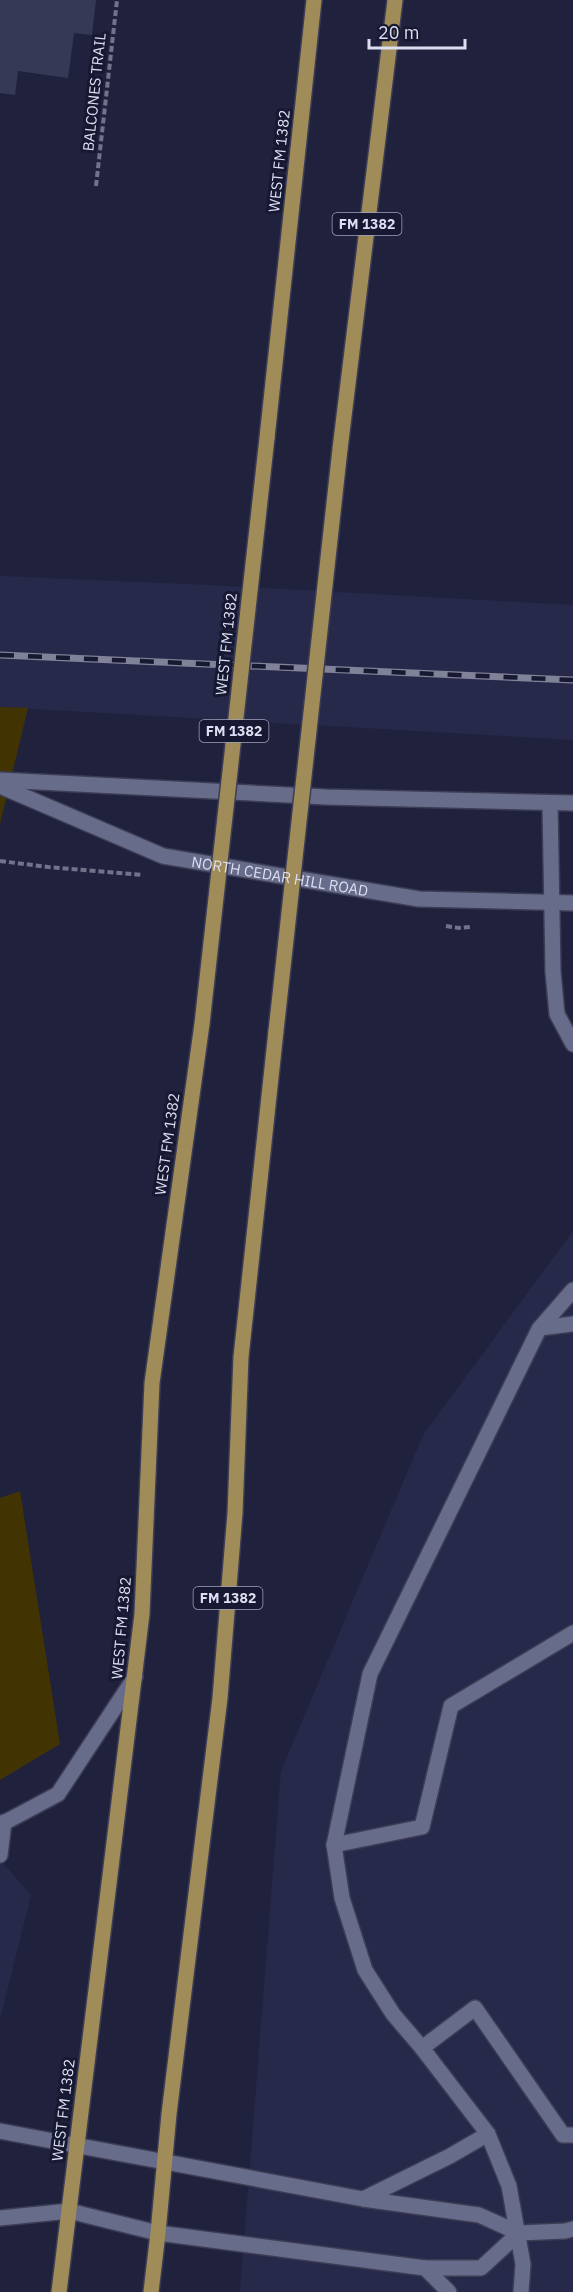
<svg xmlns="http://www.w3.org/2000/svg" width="573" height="2292" font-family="'IBM Plex Sans',sans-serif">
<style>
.built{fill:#26294a}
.green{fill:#423303}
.building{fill:#363955}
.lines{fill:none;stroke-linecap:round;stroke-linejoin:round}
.minor-casing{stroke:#3c3d54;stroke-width:18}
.major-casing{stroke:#3c3d54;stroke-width:18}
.path{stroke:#70738a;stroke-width:4;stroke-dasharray:6 3;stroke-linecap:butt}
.minor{stroke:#686c8b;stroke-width:15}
.major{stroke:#9f8c59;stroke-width:15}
.rail-casing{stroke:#808298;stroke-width:7}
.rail{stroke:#171832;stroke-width:4.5;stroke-dasharray:14;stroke-linecap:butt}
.major-bridge-casing{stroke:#3c3d54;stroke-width:18;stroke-linecap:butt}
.major-bridge{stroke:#9f8c59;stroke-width:15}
.labels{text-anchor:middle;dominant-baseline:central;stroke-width:6;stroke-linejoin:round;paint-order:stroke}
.shield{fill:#171832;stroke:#a1a3b8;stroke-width:1.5}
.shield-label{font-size:14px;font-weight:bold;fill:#dcdff1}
.street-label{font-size:15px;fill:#dcdff1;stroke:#171832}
</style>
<rect width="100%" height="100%" fill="#20223d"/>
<g class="built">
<path d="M0,576L207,585L573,605V740L0,707Z"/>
<path d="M573,1231V2292H240L281,1771L423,1435Z"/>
<path d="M0,1860L31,1895L0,2019Z"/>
</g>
<g class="green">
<path d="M0,707L28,708L0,824Z"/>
<path d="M20,1491L60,1744L0,1780V1498Z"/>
</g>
<path class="building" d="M0,0H96L92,35L74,33L68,78L18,71L15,95L0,93Z"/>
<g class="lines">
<g class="minor-casing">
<g id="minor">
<path d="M0,780L326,797L573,803"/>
<path id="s1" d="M0,786L163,856L419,899L573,903"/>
<path d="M550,803L553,972L557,1014L573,1044"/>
<path d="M540,1328L573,1324"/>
<path d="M0,1825L58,1794L135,1677"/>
<path d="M334,1845L422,1827L451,1706L573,1633"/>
<path d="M0,1855L4,1822"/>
<path d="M422,2048L475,2008L563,2135H573"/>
<path d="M0,2131L363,2199L479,2215L519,2233L565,2231L573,2229"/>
<path d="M363,2199L450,2156L488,2134"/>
<path d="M0,2218L69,2211L158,2233L425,2268H481L519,2233"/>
<path d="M425,2268L449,2292"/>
<path d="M521,2292L523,2264L509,2186L488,2134L422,2048L393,2014L365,1970L342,1898L334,1845L370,1674L539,1329L573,1290"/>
</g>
</g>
<g class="major-casing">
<g id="major">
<path d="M267,438L314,0"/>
<path d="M340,449L395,0"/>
<path d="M59,2292L142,1614L152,1383L202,1024"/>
<path d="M151,2292L158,2233L169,2114L220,1698L235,1513L241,1357L276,1031"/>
</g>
</g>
<g class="path">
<path d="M96,186L117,0"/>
<path d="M0,861L48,867L142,875"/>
<path d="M446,926L459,928L471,927"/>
</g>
<use href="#minor" class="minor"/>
<use href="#major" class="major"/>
<g class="rail-casing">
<path id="rail" d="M0,655L573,680"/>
</g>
<use href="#rail" class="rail"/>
<g class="major-bridge-casing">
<g id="major-bridge">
<path d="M202,1024L267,438"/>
<path d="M276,1031L340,449"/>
</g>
</g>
<use href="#major-bridge" class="major-bridge"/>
</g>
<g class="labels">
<g class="shield">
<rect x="332.5" y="213" width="69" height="22" rx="4.5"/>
<rect x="199.5" y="720" width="69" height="22" rx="4.5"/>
<rect x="193.5" y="1587" width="69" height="22" rx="4.5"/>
</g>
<g class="shield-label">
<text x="367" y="224">FM 1382</text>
<text x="234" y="731">FM 1382</text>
<text x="228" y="1598">FM 1382</text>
</g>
<g class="street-label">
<text transform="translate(94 92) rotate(-84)">BALCONES TRAIL</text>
<text transform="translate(279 161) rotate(-84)">WEST FM 1382</text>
<text transform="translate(226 644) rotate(-84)">WEST FM 1382</text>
<text stroke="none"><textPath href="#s1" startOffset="296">NORTH CEDAR HILL ROAD</textPath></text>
<text transform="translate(167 1144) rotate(-82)">WEST FM 1382</text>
<text transform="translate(121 1628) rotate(-85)">WEST FM 1382</text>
<text transform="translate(63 2110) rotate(-83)">WEST FM 1382</text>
</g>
</g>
<path d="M369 39v9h96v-9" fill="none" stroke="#dcdff1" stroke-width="3"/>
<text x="378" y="39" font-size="18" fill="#dcdff1" stroke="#171832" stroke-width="4.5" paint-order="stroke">20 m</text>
</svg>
